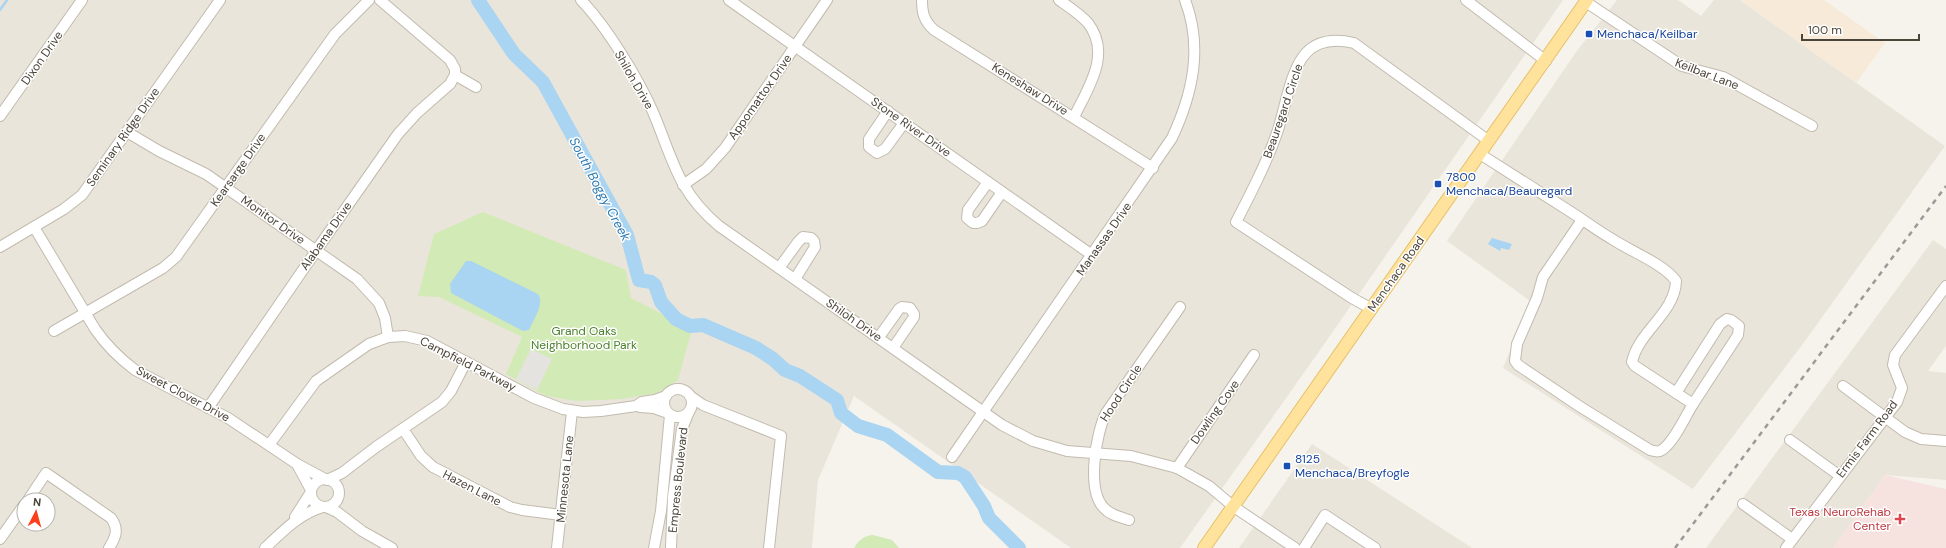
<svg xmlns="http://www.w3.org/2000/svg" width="1946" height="548" font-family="'DM Sans',sans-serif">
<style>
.residential{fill:#eae5da;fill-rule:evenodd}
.commercial{fill:#f7ead8}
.medical{fill:#f6e3e0}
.green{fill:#d2eab5}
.parking{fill:#e5e3e0}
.water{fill:#a9d4f2}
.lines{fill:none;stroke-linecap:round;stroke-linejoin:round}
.stream{stroke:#a9d4f2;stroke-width:2.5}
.river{stroke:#a9d4f2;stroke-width:14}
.minor-casing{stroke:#c2bbae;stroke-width:12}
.major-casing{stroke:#e6c16a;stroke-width:14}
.minor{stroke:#fff;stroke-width:10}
.major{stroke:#ffe39c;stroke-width:12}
.rail{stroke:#9a9a9a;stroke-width:2.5;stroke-dasharray:5 5;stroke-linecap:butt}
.transit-dot{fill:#1a4fb4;stroke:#fff;stroke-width:1.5}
.health-dot{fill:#e0444e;stroke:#fff;stroke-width:1.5}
.labels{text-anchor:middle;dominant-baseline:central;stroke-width:3;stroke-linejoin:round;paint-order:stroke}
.transit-label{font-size:12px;fill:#164399;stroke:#fff;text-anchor:start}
.street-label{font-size:12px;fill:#4b4439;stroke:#fff}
.park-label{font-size:12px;fill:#4a7f2a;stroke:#fff}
.health-label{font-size:12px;fill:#be3a42;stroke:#fff;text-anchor:end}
.water-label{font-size:13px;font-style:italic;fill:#2e7ab2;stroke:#fff}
</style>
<rect width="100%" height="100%" fill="#f6f3ec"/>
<g class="residential">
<path d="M0,0H1563L1325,343L1180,548H1071L854,396L818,480L812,548H0ZM24,500H48V524H24Z"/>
<path d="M1617,0H1678L1701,16L1714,0H1740L1945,146L1805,341L1693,489L1503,368L1530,301L1447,241L1576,52Z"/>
<path d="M1933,240L1946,249V346L1928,371L1946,373V480L1885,475L1833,548H1706Z"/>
<path d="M1312,444L1472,548H1239Z"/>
</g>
<path class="commercial" d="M1740,0H1824L1885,43L1856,83Z"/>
<path class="medical" d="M1885,475L1946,489V548H1833Z"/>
<g class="green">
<path d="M483,212L626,270L631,298L692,329L678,380L657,393L622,399L576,401L546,396L506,374L522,337L439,297L418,296L434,234Z"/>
<path d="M873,535L892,540L899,548H854C859,540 863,536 873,535Z"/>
</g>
<path class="parking" d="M531,349L552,359L537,390L516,379Z"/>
<g class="water">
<path d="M1492,238L1512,244L1509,250L1501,248L1500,251L1488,244Z"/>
<path d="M466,261H471L538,294C545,304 533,320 529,330L523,331L451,293L450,284Z"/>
</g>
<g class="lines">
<path class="stream" d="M0,10L7,0"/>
<path class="river" d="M478,0L514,54L543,82L627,235L639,280L651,282L655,285L661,302L676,319L690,326L703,325L756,348L773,359L785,370L800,376L837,400L841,413L858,426L887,435L938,472L958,473L965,477L984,506L989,518L1019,548"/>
<g class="minor-casing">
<g id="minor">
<path d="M380,0L450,60L455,69V75L476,87"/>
<path d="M581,0C607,27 638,78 653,112C673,159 677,191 719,226L1002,425L1033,441L1067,451L1131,456L1177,468L1209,486L1234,507L1295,548"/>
<path d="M729,0L1092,255"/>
<path d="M922,0C922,13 924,21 934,30L1153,168"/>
<path d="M1059,0C1069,7 1080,14 1088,23C1112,54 1088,88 1074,117"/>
<path d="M1466,0L1546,61"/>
<path d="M1586,2L1682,66L1723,77L1812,126"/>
<path d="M888,111L869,139V147L877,153L885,149L904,123"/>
<path d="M0,116L82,0"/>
<path d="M127,132L159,151L206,174L357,279L379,303L385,318L388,337"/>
<path d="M1480,154L1571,212C1585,221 1598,231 1612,239C1630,251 1664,264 1676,281C1675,313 1638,332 1632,362L1635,366L1693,404C1685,417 1674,442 1662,450C1658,453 1654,451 1650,450L1579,406L1518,365L1515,361L1517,344L1537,298L1543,277L1582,220"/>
<path d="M988,182L968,210L967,218L973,223H977L982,221L1002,192"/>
<path d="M683,185L706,169L725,148L827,0"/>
<path d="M34,227L95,329C106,345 119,358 135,370L228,418L297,464L325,479"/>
<path d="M0,247L64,209L82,195L220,0"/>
<path d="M779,268L798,242L803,237L811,238L814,241L815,247L795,279"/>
<path d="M1372,309L1352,298L1236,222C1251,193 1266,164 1277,133C1285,110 1290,70 1306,53C1319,39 1337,39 1354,43L1489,141"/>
<path d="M54,331L163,268L176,257L335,34L369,0"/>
<path d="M879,337L899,309L902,307L910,308L914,314V317L893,348"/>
<path d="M1843,386L1905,432L1921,439L1946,441"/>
<circle cx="678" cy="403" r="14"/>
<path d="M1676,393L1720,324L1727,319L1731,320L1739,326L1738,335L1693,404"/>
<path d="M690,396L703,405L781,436L769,548"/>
<path d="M640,407L654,408L668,413"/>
<path d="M208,408L320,245L398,134L417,113L450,84L455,75"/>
<path d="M403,429L421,456L433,467L510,507L522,510L561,515"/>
<path d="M1790,440L1840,476"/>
<path d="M269,445L316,381L369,344L388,337L405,336L427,341L534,398L563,409L583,412L601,411L636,406L642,402L655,400L666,396"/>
<path d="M952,457L1172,138C1193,93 1203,47 1185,0"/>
<path d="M298,466L311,490"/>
<path d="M1177,468L1254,355"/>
<circle cx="325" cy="493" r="14"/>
<path d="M327,480L342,473L376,447L442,402L451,391L466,362"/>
<path d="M28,500L46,473L111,518C119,529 116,537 109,548"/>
<path d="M1743,504L1792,539"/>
<path d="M326,507L337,512L362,531L392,548"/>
<path d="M295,517L311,492"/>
<path d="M1129,520C1120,517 1110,515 1104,508C1086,490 1096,433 1106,413L1180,307"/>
<path d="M0,539L24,505"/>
<path d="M265,548C283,531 299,514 323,507"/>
<path d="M557,548L572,411"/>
<path d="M654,548L661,511L670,415"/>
<path d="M671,548L673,497L682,429L688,414"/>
<path d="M1304,548L1325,515L1375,548"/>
<path d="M1786,548L1897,402L1902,388L1893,365L1895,355L1946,286"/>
</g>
</g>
<g class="major-casing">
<path id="major" d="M1204,548L1587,0"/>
</g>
<use href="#minor" class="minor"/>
<use href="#major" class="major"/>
<path class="rail" d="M1675,548L1946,186"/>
</g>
<g class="transit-dot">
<rect x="1585" y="30" width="8" height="8" rx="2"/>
<rect x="1434" y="180" width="8" height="8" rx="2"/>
<rect x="1283" y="462" width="8" height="8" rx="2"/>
</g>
<path class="health-dot" d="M1898 513h4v4h4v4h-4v4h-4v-4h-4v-4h4z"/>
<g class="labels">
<g class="transit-label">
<text x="1597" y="34">Menchaca/Keilbar</text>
<text x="1446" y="177">7800<tspan x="1446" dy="14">Menchaca/Beauregard</tspan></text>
<text x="1295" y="459">8125<tspan x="1295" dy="14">Menchaca/Breyfogle</tspan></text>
</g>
<g class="street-label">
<text transform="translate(42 58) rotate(-55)">Dixon Drive</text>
<text transform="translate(1707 74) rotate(21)">Keilbar Lane</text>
<text transform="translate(634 80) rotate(60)">Shiloh Drive</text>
<text transform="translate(1030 89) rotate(32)">Keneshaw Drive</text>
<text transform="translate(760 97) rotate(-55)">Appomattox Drive</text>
<text transform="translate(1283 111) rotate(-71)">Beauregard Circle</text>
<text transform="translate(911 127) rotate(35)">Stone River Drive</text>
<text transform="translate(123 137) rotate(-55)">Seminary Ridge Drive</text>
<text transform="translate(238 170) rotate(-55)">Kearsarge Drive</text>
<text transform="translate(273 220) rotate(35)">Monitor Drive</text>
<text transform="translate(326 236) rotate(-55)">Alabama Drive</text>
<text transform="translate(1104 239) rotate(-55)">Manassas Drive</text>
<text transform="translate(1396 274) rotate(-55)">Menchaca Road</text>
<text transform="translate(854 320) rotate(35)">Shiloh Drive</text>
<text transform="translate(468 364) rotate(27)">Campfield Parkway</text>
<text transform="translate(1121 393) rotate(-57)">Hood Circle</text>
<text transform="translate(183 394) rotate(28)">Sweet Clover Drive</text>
<text transform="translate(1215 412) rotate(-55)">Dowling Cove</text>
<text transform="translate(1867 439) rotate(-53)">Ermis Farm Road</text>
<text transform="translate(565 479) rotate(-84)">Minnesota Lane</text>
<text transform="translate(678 480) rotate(-84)">Empress Boulevard</text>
<text transform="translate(472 488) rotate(27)">Hazen Lane</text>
</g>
<g class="park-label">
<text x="584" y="331">Grand Oaks<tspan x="584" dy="14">Neighborhood Park</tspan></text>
</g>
<g class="health-label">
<text x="1891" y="512">Texas NeuroRehab<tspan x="1891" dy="14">Center</tspan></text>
</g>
<g class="water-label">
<text transform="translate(600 189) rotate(62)">South Boggy Creek</text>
</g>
</g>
<g transform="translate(36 512) rotate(6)"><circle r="19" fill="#ffffff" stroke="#b7b4b0"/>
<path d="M0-3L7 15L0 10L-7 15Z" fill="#fc3f1d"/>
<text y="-6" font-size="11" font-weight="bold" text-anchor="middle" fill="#4b4439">N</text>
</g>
<path d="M1802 34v6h117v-6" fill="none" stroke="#4b4439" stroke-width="2"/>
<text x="1808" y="34" font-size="12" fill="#4b4439" stroke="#ffffff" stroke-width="3" paint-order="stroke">100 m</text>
</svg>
